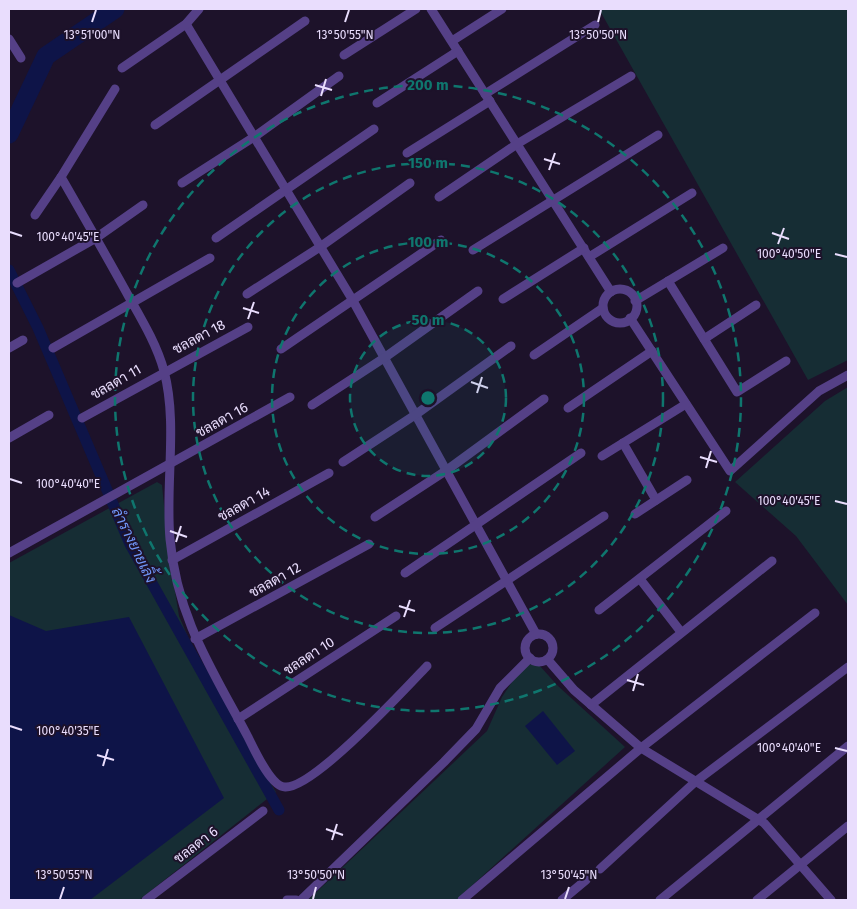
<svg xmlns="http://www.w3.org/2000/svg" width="857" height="909" font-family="'Fira Sans',Sarabun,sans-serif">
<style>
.green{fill:#162d34}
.water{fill:#0e1448}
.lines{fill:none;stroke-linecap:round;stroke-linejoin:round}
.canal{stroke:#0e1448;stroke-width:11}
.river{stroke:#0e1448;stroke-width:19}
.minor{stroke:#554087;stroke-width:9}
.ticks{fill:none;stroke:#e9ddfd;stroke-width:2}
.ring{fill:none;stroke:#0f766e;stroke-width:2.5;stroke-dasharray:9 6}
.labels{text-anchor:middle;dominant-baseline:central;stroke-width:4;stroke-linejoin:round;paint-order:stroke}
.street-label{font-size:14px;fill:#e9ddfd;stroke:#1d122a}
.water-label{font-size:15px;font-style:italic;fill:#7096f8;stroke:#1d122a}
.ticks-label{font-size:12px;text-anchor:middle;fill:#e9ddfd;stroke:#1d122a;stroke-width:4;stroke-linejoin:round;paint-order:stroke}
.centre{fill:#0f766e;stroke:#1d122a;stroke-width:2.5}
.ring-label{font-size:15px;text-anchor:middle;font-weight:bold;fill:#0f766e;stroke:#1d122a;stroke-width:4;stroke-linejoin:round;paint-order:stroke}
</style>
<rect width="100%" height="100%" fill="#1d122a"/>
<g class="green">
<path d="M599,9H848V360L808,380Z"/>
<path d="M848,387V605L796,536L735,482L825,401Z"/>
<path d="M157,482L162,485L169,555L179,616L207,681L276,792L139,900H9V563Z"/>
<path d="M524,664L539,665L558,686L625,747L456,900H308L487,731L502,697Z"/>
</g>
<g class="water">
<path d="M9,615L46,631L129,617L224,798L90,900H9Z"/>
<path d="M543,711L575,751L557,765L525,726Z"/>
</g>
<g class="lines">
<path class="canal" d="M9,270L38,328L130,544L279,810"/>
<path class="river" d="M9,134L46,56L115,9"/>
<g class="minor">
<path d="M431,9L611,292"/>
<path d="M186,24L352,299L536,634"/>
<path d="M9,39L21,58"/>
<path d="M452,41L502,9"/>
<path d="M344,55L416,9"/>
<path d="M122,68L186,24L199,9"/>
<path d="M115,89L61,177C84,217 107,257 129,297C142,320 157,345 164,371C178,423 165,485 170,539C177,618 212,669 248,737C254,749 271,787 285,787C313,789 405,689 427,666"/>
<path d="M485,94L595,25"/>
<path d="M377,103L458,51"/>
<path d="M155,125L305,21"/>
<path d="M407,153L490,101"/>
<path d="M182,183L254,137L339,76"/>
<path d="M439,197L517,144L631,76"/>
<path d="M35,215L61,177"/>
<path d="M216,238L374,129"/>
<path d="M473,250L658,135"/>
<path d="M589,257L692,193"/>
<path d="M668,281L737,392L786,361"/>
<path d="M17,283L96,238L143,205"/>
<circle cx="620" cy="306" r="17"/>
<path d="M247,294L320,247L410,183"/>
<path d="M503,299L584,248"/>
<path d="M635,301L723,248"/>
<path d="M630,318L730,471L819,391L848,375"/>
<path d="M704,339L756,305"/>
<path d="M9,348L23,340"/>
<path d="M53,348L210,258"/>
<path d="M281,349L441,240"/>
<path d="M534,355L603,308"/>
<path d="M312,405L384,358L478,291"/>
<path d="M568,408L652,351"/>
<path d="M82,418L248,327"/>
<path d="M9,438L49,415"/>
<path d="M623,443L656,500"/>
<path d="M602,456L686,404"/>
<path d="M343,462L415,415L511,346"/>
<path d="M635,514L687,480"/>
<path d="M375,517L447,470L544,399"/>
<path d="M9,553L290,397"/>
<path d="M172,560L329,473"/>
<path d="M405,573L581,453"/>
<path d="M640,579L681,632"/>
<path d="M599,610L726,511"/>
<path d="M435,628L604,516"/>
<circle cx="539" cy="648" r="14"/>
<path d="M195,639L369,544"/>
<path d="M548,660L574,690L641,748L764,823L831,900"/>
<path d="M591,705L772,561"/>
<path d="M238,719L396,616"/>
<path d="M600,869L695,782L848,667"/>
<path d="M146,900L263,811"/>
<path d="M287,900H296"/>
<path d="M301,900L444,762L476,729L500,688L530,658"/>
<path d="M462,900L641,748L815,613"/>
<path d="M562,900L586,880"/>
<path d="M660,900L848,746"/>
<path d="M757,900L848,826"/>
</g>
</g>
<path class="ticks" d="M92,22L96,10M345,22L349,10M598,22L601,10M315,85L332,90M321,96L326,79M544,159L560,164M549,170L555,153M10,232L22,236M772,233L789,239M778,244L784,228M835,254L847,257M243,308L259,313M248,319L254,302M471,382L488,388M477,393L482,377M700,457L717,462M706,468L711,451M10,479L22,483M835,501L847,504M170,531L187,537M176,542L181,526M399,606L415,611M404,617L410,600M627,680L644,685M633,691L638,674M10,726L22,730M835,748L847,751M97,755L114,760M103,766L108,749M326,829L343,835M332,840L337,824M60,899L64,887M313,899L316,887M565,899L569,887"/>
<circle cx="428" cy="398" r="78" fill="#0f766e" fill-opacity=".12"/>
<g class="ring">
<circle cx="428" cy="398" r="78"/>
<circle cx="428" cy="398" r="156"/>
<circle cx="428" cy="398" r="235"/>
<circle cx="428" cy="398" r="313"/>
</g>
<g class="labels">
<g class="street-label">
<text transform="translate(199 337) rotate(-28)">ชลลดา 18</text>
<text transform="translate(116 382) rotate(-30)">ชลลดา 11</text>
<text transform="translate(222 420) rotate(-29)">ชลลดา 16</text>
<text transform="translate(244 504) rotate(-29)">ชลลดา 14</text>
<text transform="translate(275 580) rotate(-29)">ชลลดา 12</text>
<text transform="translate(309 656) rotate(-33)">ชลลดา 10</text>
<text transform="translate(196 845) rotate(-37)">ชลลดา 6</text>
</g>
<g class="water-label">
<text transform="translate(134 545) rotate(64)">ลำรางยายเลิ้ง</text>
</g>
</g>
<g class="ticks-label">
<text x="92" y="39">13°51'00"N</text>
<text x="345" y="39">13°50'55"N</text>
<text x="598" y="39">13°50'50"N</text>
<text x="68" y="241">100°40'45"E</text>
<text x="789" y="258">100°40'50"E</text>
<text x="68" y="488">100°40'40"E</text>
<text x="789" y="505">100°40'45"E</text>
<text x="68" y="735">100°40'35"E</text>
<text x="789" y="752">100°40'40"E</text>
<text x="64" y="879">13°50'55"N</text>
<text x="316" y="879">13°50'50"N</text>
<text x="569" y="879">13°50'45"N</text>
</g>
<circle cx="428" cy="398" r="8" class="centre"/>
<g class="ring-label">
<text x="428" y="90">200 m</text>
<text x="428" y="168">150 m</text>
<text x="428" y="247">100 m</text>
<text x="428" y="325">50 m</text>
</g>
<rect width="857" height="909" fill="none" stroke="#e9ddfd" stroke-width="20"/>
</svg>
